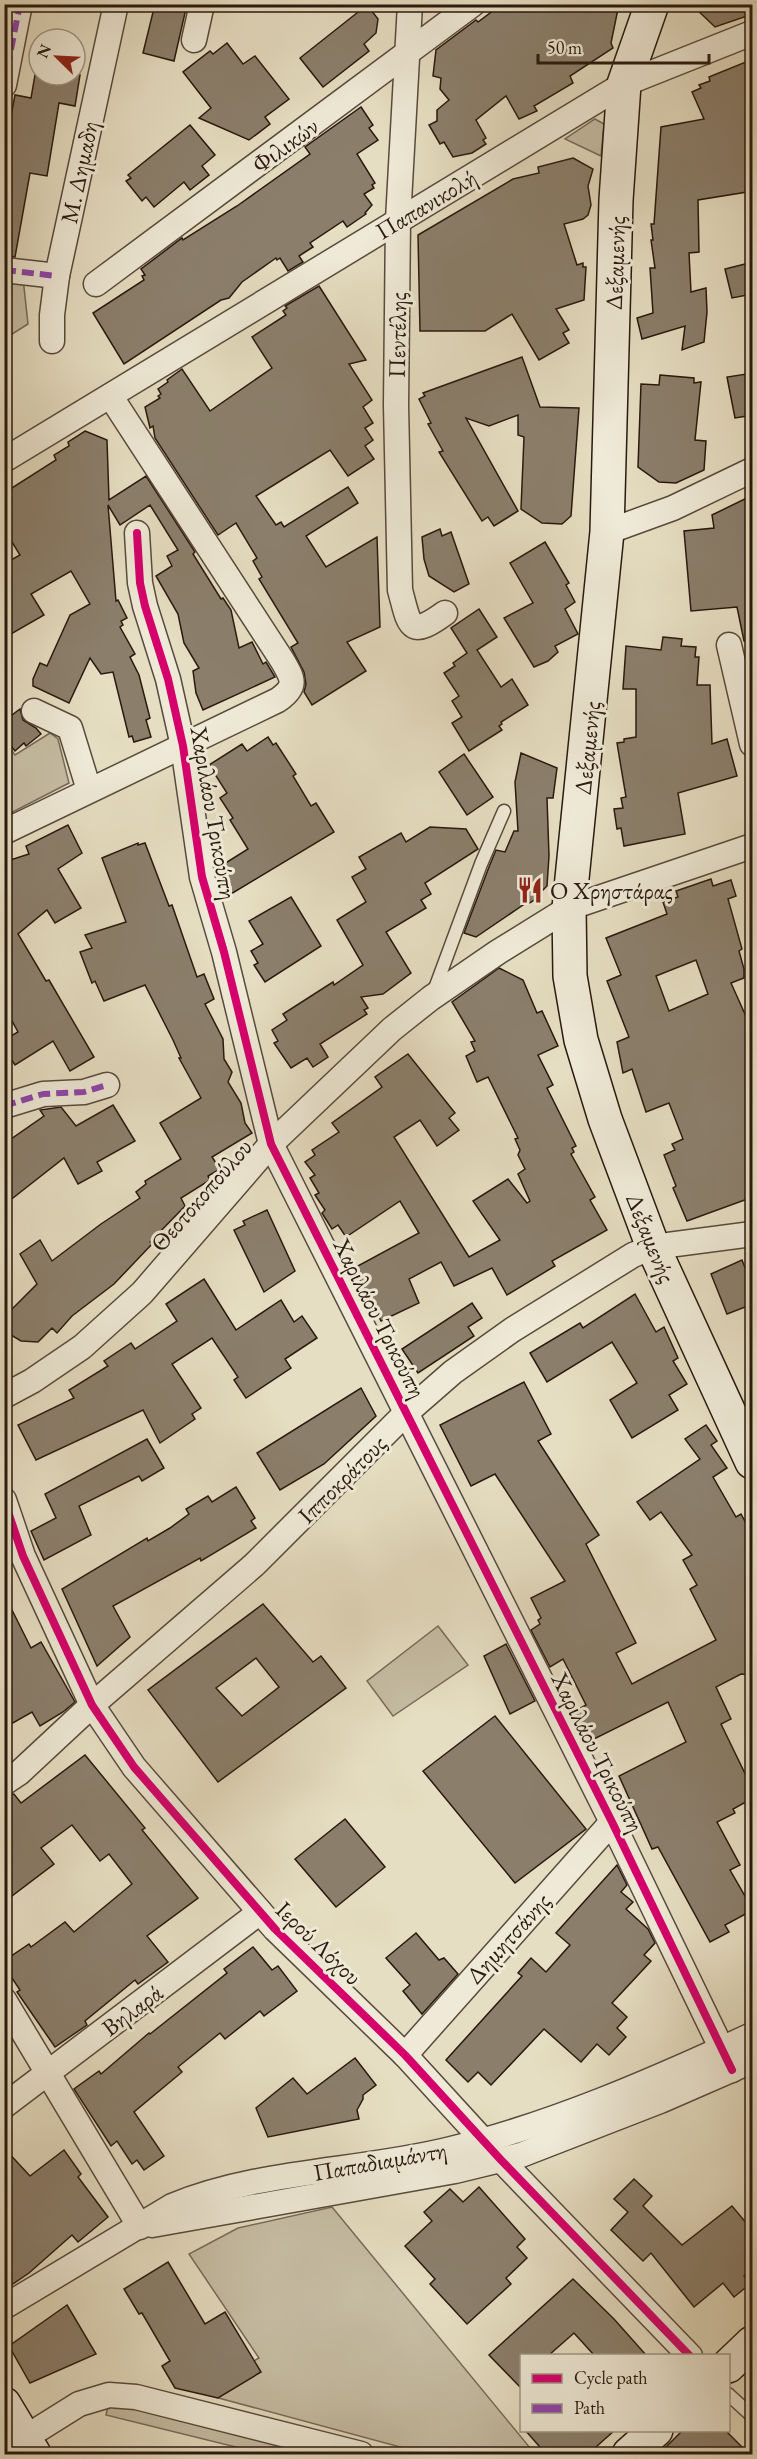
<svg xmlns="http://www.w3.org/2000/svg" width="757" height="2459" font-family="'EB Garamond',serif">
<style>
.green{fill:#c6bda4;stroke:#786b5a;stroke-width:1.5}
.building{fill:#8b7f6c;stroke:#29190f;stroke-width:1.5;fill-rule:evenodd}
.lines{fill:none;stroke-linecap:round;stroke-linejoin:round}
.lane-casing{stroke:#584a3c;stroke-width:15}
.street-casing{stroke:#584a3c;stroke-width:27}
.secondary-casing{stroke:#29190f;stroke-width:36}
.lane{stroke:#efead7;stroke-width:12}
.street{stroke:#efead7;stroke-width:24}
.secondary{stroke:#efead7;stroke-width:33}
.quiet{stroke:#8e44ad;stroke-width:6;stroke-dasharray:12 6;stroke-linecap:butt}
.cycleway-casing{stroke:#efead7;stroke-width:11}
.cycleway{stroke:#d6006c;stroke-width:8}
.labels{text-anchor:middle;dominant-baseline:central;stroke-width:6;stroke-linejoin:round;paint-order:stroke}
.street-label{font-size:24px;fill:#29190f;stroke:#efead7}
.poi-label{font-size:24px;fill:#29190f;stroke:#efead7;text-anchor:start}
</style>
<rect width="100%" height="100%" fill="#e6dec2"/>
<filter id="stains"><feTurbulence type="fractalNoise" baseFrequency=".00333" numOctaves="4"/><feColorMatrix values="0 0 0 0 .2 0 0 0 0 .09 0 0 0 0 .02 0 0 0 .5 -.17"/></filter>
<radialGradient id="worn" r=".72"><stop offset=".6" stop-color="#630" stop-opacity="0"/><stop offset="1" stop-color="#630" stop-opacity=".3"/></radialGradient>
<g class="green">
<path d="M595,119L604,124L601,156L565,139Z"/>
<path d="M4,276L23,278L28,324L6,338Z"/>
<path d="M50,733L58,739L69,783L5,816V741L15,755Z"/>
<path d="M438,1626L468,1665L393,1716L367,1681Z"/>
<path d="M332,2207L535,2454H426L200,2393L259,2358L189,2254L238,2228Z"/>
<path d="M109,2402L319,2454H264L106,2415Z"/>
</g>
<g class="building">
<path d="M155,4H187L174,61L143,53Z"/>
<path d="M502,4H619L611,43L613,48L570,76L573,83L534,106L537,111L519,119L506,96L476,120L486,138L483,140L486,144L472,153L453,157L444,142L440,144L429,125L437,121V110L449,100L440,89L441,78L433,76L436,50L476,20L478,22Z"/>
<path d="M691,4H753V14L715,27Z"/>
<path d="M367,5L378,19L376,33L364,44L369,51L323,87L300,58Z"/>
<path d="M227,43L243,64L255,56L289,99L265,117L270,124L249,140L199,118L211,108L183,72L210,51L213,54Z"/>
<path d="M753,59V191L698,200L699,252L689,253L691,292L706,288L707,312L704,342L682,350L685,326L642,339L637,318L653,313L650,268H655L651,240H653L651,224H654L661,127L704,119L692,92L701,88L699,85L710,81L709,77Z"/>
<path d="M35,75H80L75,106L59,103L47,176L30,173L15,257L4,256V153L15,95L31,98Z"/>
<path d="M361,107L373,125L369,128L378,140L357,154L375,183L372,185L374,188L364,194L372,205L365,213L366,214L347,227L343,221L310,243L313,247L299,256L303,262L288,271L280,258L277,260L276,258L242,282L229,298L221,300L124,364L93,313L144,280L142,276L145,275L141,269L182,238L183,240L237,206L310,154L305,147Z"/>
<path d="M190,125L215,155L202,166L209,175L190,190L184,182L154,207L146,197L142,201L126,181L131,178L128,175Z"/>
<path d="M573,158L593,169L588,186L591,205L588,215L583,219L564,224L577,265L583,263V267H586L584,300L556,309L569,330L563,333L569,343L539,360L512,314L485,331H420L418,235L513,179L539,173L538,167Z"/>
<path d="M753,262V294L732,298L725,269Z"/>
<path d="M319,286L366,360L349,364L372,400L363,407L373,423L365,428L373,440L365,446L374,459L348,476L330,450L256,496L276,525L281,522L284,527L348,487L358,503L306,536L326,567L377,537L380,627L347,642L366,671L312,705L304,692L306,684L304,672L291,647L298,643L259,579L262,577L253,561L257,558L236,523L218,535L155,438L153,426L150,428L145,407L160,398L158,396L161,394L158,389L168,382L167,380L182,369L210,411L272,368L252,337L286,315L283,311L287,308L285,306Z"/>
<path d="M522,357L540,407L579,408L571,516L562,524L542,523L521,509L524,437L518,435V415L489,426L466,418L518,511L494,526L488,517L482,521L439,452L443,451L428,424L431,423L419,399L425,396L423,393Z"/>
<path d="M753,373V415L735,418L727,377Z"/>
<path d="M660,375L694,378V383L701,382L695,440L706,441L704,470L676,483L659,482L638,467L641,384L659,385Z"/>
<path d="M85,431L107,440L109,500L146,476L195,552L193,554L221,599L223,598L231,610L239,648L252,642L263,664L266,662L275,677L203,710L196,693L193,671L199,668L184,643L178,614L156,576L172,566L167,556L178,550L150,505L120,525L108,505L116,601L118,600L127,618L121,621L123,625L120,627L135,654L130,657L139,675L150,718L146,720L151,737L134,742L132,736L129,737L113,672L101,674L90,658L69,703L33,686V679L40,663L47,666L70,615L90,604L71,571L31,594L44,615L4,638V564L20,555L4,529V493L56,460L54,455L69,446L68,442Z"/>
<path d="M753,495V640L744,641L737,607L691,611L684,531L714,528L712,515Z"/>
<path d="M440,529L442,536L451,532L469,584L454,592L429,576L424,559L422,537Z"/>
<path d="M545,542L569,583L566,585L575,602L565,609L578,634L555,646L558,652L548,661L534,667L504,618L533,603L510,563Z"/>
<path d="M479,609L497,637L477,650L501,687L512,679L528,705L501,722L502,724L499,726L502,730L469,751L452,723L462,717L452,701L459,696L444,673L455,666L453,663L467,653L451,628Z"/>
<path d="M663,637L682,639L681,646L696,647L695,657H699L697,685H710L712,744L727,739L737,776L678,793L685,834L624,846L621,828L617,829L614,809L623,808L621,798L626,797L617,743L624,742V739L636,737V689H623L626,646L661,650Z"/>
<path d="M20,709L23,720L36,728L41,734L26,746L24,743L15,751L4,737V721Z"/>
<path d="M268,737L273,745L276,743L296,774L293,776L311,806L316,803L334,832L231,894L216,869L248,849L230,820L233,818L220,798L227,793L209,765L242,744L247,751Z"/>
<path d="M521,753L557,768L553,798H547L549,856L547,886L541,892V896L528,904L526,903L476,937L464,933L489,867L496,850L505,852L514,831H518L515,782Z"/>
<path d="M464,754L493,797L467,815L439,772Z"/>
<path d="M68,825L82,853L58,869L81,908L55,923L47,910L18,934L46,981L49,980L94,1057L70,1071L53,1041L15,1065L4,1048V1040L18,1032L5,1008L9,1006L4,999V862L29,854L26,846Z"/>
<path d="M430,827L466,829L478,849L425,883L431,894L421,900L426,908L386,932L411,973L383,994L361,997L368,1008L364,1010L367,1014L320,1044L328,1057L313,1067L307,1058L291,1068L274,1043L278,1041L272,1030L287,1020L283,1014L333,982L334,985L363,965L337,920L366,902L352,877L366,869L359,857L401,833L406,842Z"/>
<path d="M138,843V845L145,843L169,906L172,905L197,977L204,974L214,999L205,1004L223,1039L224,1059L232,1072L228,1082L241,1103L245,1123L252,1133L212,1157L220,1169L208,1176L210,1180L181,1198L185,1206L150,1242L152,1244L114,1284L72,1316L57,1333L52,1328L38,1342L21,1341L11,1335L5,1324L6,1315L37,1284L20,1254L40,1240L52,1261L101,1224L140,1198L136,1192L146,1184L145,1181L181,1159L160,1123L201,1098L179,1058H181L173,1040L145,985L104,1001L95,981L92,983L80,952L92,948L85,935L126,922L102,858Z"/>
<path d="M711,879L713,886L731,880L736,896L728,899L742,949L739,951L744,969V978L731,983L753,1032V1197L687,1221L673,1188L676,1186L664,1155L675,1150L672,1144L683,1139L669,1103L646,1112L632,1069L623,1073L617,1042L629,1037L607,981L621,975L606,938L667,914L663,902L678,897L676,891ZM696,960L708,994L669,1011L656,976Z"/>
<path d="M291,897L321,946L265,982L254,965L258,963L251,951L263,944L249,921Z"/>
<path d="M499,968L523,980L537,1013L542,1011L558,1046L538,1055L553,1085L547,1088L576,1146L572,1148L574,1152L571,1154L595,1197L590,1200L607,1230L552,1261L555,1266L507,1295L492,1268L454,1286L441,1262L409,1279L419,1303L381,1321L354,1268L419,1233L400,1201L346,1237L338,1225L332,1229L322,1213L325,1210L315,1195L319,1193L310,1178L315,1175L305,1162L315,1155L312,1150L339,1132L332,1123L382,1087L375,1077L408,1054L455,1113L449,1118L459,1130L437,1146L420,1120L394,1137L469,1257L500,1240L473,1201L508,1179L527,1203L530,1201L518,1174L525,1169L518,1155L520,1150L515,1139L518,1138L488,1077L477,1082L466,1056L475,1051L471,1042L475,1041L452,1002Z"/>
<path d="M113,1105L135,1141L97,1162L102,1171L78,1184L64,1158L4,1205V1144L44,1116L40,1110L61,1107L76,1126Z"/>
<path d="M267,1210L295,1271L264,1292L234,1230L245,1225L243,1221Z"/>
<path d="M742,1260L753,1288V1304L727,1314L711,1274Z"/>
<path d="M204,1279L236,1330L281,1300L294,1322L302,1316L317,1338L285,1359L291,1368L246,1398L234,1380L238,1377L212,1338L172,1364L201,1408L192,1414L195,1419L160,1443L143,1410L36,1460L18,1425L74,1398L69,1390L108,1366L104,1361L131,1343L135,1349L177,1321L166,1304Z"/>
<path d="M635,1294L656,1332L664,1327L678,1358L673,1361L687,1384L669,1395L678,1410L632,1438L610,1400L637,1383L612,1342L547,1382L530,1353L580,1323L583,1328Z"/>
<path d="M472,1303L482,1318L468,1327L474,1336L418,1373L402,1349Z"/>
<path d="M524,1382L551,1434L538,1441L599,1535L586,1544L636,1643L616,1653L632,1684L716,1640L690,1589L697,1585L683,1560L692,1555L661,1512L650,1520L637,1502L700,1459L685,1439L706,1425L717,1441L711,1445L727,1468L713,1477L736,1517L741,1514L753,1536V1675L741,1674L716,1687L731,1719L721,1724L753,1790V1798L733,1809L735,1813L717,1822L740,1865L730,1870L753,1910L725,1925L729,1932L710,1942L658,1847L652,1849L619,1776L686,1742L668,1702L590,1741L575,1711L586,1705L563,1659L550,1667L531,1630L540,1624L538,1620L541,1618L531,1598L565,1581L495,1474L471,1486L440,1425Z"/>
<path d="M361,1388L376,1416L324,1464L280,1490L257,1453Z"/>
<path d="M147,1439L164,1468L142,1481L139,1476L79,1506L91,1535L44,1560L31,1531L56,1518L45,1494Z"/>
<path d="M236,1487L255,1518L251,1521L256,1528L201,1561L200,1558L113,1606L130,1637L97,1666L62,1589L147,1538L148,1541L170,1528L189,1514L186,1509L208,1496L212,1502Z"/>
<path d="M4,1594L31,1648L41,1642L75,1702L63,1712L40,1726L32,1712L4,1728Z"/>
<path d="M263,1604L313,1662L321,1656L346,1688L218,1782L148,1690ZM256,1658L279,1687L242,1716L216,1688Z"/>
<path d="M506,1644L535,1701L510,1714L484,1656Z"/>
<path d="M495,1716L586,1829L515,1883L423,1771Z"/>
<path d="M85,1755L145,1828L142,1830L198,1898L147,1936L168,1962L138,1984L135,1980L85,2021L87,2025L55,2047L17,1992L20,1990L4,1966V1961L29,1944L31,1947L65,1922L74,1932L132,1884L109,1854L100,1861L72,1825L41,1848L54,1864L4,1902V1797L14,1794L21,1803Z"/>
<path d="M345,1819L385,1867L336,1907L295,1859Z"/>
<path d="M617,1865L627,1885L621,1892L633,1902L626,1909L648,1929L655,1943L644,1955L651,1961L612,2003L627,2017L617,2028L626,2037L609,2055L597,2044L581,2062L544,2029L491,2085L478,2072L468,2082L446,2060L522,1976L518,1973L531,1958L546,1972L570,1945L556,1933Z"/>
<path d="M416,1933L439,1960L444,1958L458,1974L422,2014L403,1991L410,1985L386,1958Z"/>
<path d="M253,1947L272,1970L278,1966L297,1991L264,2016L260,2011L225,2039L220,2033L178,2067L182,2072L134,2112L164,2156L144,2170L137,2160L132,2164L117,2141L111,2146L74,2089L99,2071L101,2074L149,2033L150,2034L227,1973L224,1969Z"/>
<path d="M355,2058L376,2085L363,2095V2099L357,2110L359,2119L268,2137L256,2108L293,2078L307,2094Z"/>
<path d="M4,2148L30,2176L64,2150L81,2174L78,2177L108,2217L78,2242L72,2235L29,2273L4,2290Z"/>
<path d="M634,2179L652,2196L643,2206L682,2245L732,2206L753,2231V2269L744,2276L750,2284L734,2297L723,2283L694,2307L651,2253L643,2261L611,2230L628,2212L614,2199Z"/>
<path d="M479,2187L525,2239L517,2247L527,2258L506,2278L511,2284L467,2324L430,2284L435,2279L405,2246L432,2221L424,2212L450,2189L463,2202Z"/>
<path d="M168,2262L205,2324L225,2312L261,2372L218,2398L175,2388L162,2366L170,2361L142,2313L139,2314L124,2289Z"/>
<path d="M573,2279L614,2319L646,2355H594L574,2333L549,2355H522V2389L489,2355Z"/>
<path d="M67,2305L96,2354L30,2383L9,2346Z"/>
<path d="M525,2430H615L588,2454H546Z"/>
<path d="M683,2430H725L749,2454H659Z"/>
</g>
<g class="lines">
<g class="lane-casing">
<g id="lane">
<path d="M434,991L481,864L504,811"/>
<path d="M728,2394L752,2416"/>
</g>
</g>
<g class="street-casing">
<g id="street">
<path d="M410,4L398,220L396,405L400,590C410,627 409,639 445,613"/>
<path d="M194,40L202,4"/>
<path d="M4,85L20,4"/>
<path d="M4,270L57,276"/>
<path d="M96,284L473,4"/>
<path d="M52,341V315L57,276L116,4"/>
<path d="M4,460L624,84L752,33"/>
<path d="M607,532L673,508L752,470"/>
<path d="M137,533L140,583L145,606L168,679L183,746L202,877L224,952L271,1144L612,1822L732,2070"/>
<path d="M729,645L752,744"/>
<path d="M34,711L70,728L89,790"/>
<path d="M4,832L278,700C298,686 293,679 282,660L111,397"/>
<path d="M4,1106L43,1094L84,1092L107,1085"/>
<path d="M4,1396L32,1381L82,1347L142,1293L271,1144L392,1029L431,998L498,952L569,908L752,846"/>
<path d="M4,1500L23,1556L92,1705L134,1767L275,1929L405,2055L501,2160L690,2356"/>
<path d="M4,1783L19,1773L92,1705L254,1565L406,1413L453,1372L512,1330L633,1255L653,1247L752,1234"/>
<path d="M4,2000L140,2227"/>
<path d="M405,2055L612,1822"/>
<path d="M4,2106L260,1912"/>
<path d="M152,2225L455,2171L521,2155L660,2101L752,2061"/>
<path d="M4,2307L172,2206C259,2170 356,2172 447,2150C552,2125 654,2080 752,2035"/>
<path d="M23,2439L79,2404L109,2395L136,2397L361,2454"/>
</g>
</g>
<g class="secondary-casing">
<g id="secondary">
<path d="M652,4L624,84L616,200L607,532L569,908L570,976L581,1040L605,1119L653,1247L752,1462"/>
<path d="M728,2366L752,2343"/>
<path d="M4,2404L34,2454"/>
<path d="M629,2454L656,2430"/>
</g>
</g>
<use href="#lane" class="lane"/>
<use href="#street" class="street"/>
<use href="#secondary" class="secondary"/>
<g class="quiet">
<path d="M4,85L20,4"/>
<path d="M4,270L57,276"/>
<path d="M4,1106L43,1094L84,1092L107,1085"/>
</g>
<g class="cycleway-casing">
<g id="cycleway">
<path d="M137,533L140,583L145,606L168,679L183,746L202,877L224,952L271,1144L612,1822L732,2070"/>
<path d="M4,1500L23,1556L92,1705L134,1767L275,1929L405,2055L501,2160L690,2356"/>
</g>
</g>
<use href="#cycleway" class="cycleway"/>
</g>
<defs>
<g id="restaurant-bare" transform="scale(2.07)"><path d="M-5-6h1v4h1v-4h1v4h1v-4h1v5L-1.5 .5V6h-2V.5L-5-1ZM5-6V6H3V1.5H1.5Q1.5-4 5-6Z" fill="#8f2418" stroke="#efead7" stroke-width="2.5" paint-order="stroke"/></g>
</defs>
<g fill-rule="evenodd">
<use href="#restaurant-bare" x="530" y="890"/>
</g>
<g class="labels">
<g class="street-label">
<text transform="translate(285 145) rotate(-36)">Φιλικών</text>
<text transform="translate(79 172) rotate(-78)">Μ. Δημαδη</text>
<text transform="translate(426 204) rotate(-31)">Παπανικολή</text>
<text transform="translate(615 263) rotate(-88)">Δεξαμενής</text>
<text transform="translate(397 335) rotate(-89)">Πεντέλης</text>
<text transform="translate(587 748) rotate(-84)">Δεξαμενής</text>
<text transform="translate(214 813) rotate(80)">Χαριλάου Τρικούπη</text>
<text transform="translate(201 1195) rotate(-49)">Θεοτοκοπούλου</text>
<text transform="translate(651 1238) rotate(68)">Δεξαμενής</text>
<text transform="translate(380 1318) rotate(63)">Χαριλάου Τρικούπη</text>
<text transform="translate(342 1479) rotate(-45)">Ιπποκράτους</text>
<text transform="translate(598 1752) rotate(63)">Χαριλάου Τρικούπη</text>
<text transform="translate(508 1938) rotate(-48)">Δημητσάνης</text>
<text transform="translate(319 1943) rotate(44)">Ιερού Λόχου</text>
<text transform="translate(132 2010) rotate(-37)">Βηλαρά</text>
<text transform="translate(380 2161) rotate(-10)">Παπαδιαμάντη</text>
</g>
<g class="poi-label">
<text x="550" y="890">Ο Χρηστάρας</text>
</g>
</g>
<rect width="757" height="2459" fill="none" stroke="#e6dec2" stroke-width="24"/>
<rect x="6" y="6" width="745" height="2447" fill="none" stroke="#29190f" stroke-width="3"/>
<rect x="12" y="12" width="733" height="2435" fill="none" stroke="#29190f" stroke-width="1.5"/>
<rect x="520" y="2354" width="210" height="78" fill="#efead7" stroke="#a09687" stroke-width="1.5"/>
<rect x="532" y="2374" width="30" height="9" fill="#d6006c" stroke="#a09687" stroke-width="1.5"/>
<text x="574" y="2384" font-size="18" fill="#29190f">Cycle path</text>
<rect x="532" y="2404" width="30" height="9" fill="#8e44ad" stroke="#a09687" stroke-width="1.5"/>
<text x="574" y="2414" font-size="18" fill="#29190f">Path</text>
<g transform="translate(57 57) rotate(294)"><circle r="28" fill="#efead7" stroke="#a09687" stroke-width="1.5"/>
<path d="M0-4.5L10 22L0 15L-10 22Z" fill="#8f2418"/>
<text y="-9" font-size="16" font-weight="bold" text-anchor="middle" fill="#29190f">N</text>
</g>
<path d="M538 54v9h171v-9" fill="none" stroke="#29190f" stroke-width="3"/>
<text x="547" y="54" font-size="18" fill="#29190f" stroke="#efead7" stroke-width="4.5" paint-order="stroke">50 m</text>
<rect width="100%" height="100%" filter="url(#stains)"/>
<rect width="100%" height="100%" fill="url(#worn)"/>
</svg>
